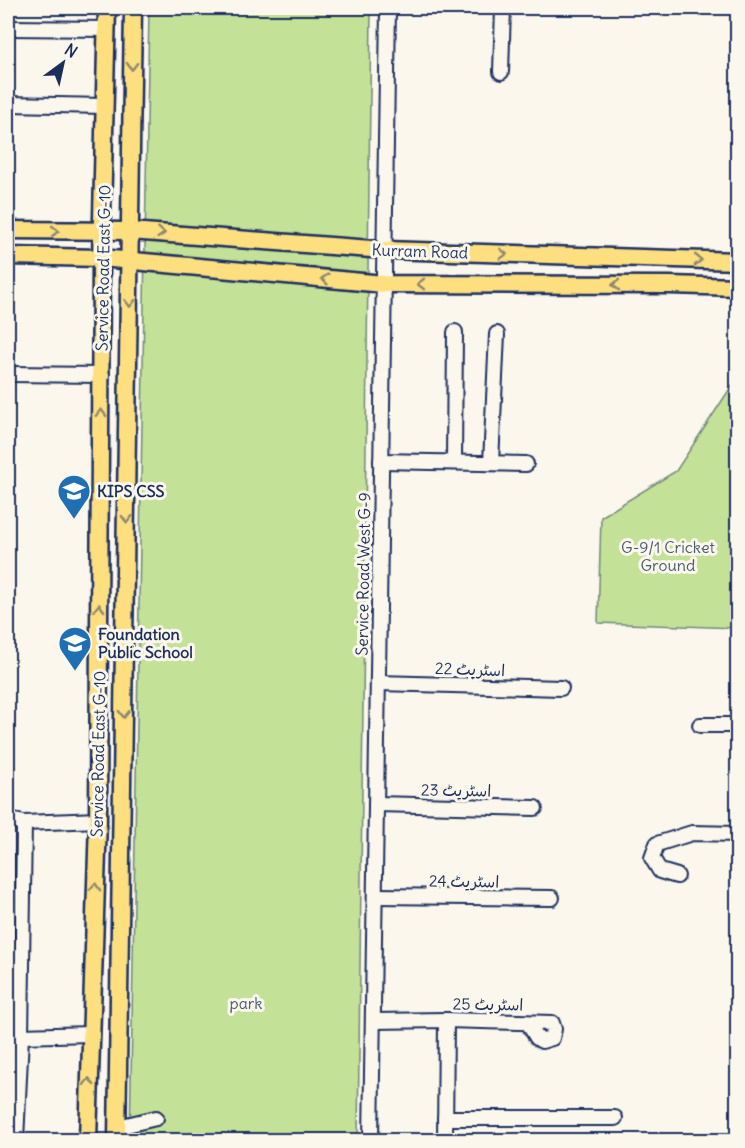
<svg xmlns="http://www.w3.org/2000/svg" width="745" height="1148" font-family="Delius,'Playpen Sans Arabic',sans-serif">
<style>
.green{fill:#c4e198;stroke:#70887b;stroke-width:1.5}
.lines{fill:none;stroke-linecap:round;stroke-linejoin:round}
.minor-casing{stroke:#1b2f5e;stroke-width:18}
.major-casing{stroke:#1b2f5e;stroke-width:21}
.minor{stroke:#fbf7ec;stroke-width:14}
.major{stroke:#fedf80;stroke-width:16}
.oneway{stroke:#8c876f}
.labels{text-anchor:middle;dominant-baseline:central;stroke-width:6;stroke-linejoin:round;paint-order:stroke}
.street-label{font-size:16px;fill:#1b2f5e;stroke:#fbf7ec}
.poi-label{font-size:16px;font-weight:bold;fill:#1b2f5e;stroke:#fbf7ec;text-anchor:start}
.park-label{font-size:16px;fill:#455c6c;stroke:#fbf7ec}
</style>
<rect width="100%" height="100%" fill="#fbf7ec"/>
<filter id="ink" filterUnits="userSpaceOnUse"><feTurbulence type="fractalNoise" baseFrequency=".0167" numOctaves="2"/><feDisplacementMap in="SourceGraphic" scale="12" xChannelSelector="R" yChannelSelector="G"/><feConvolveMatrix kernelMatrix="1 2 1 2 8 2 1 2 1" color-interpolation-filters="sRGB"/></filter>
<g filter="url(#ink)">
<g class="green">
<path d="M149,8H371L358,1140H130Z"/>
<path d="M733,384H738L737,628L598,623L601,517L676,471Z"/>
</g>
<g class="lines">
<g class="minor-casing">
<g id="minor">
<path d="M8,28L107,29"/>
<path d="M501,72L503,8"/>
<path d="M8,104L105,106"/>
<path d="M8,374L102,375"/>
<path d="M381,461L526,464"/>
<path d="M454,462L455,332"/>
<path d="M491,463L497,334"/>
<path d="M378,683L561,688"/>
<path d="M700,725H738"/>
<path d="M376,804L535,808"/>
<path d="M8,820L24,823L98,820"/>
<path d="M677,876L660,871L652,858L657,844L692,833L738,834"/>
<path d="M375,896L552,898"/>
<path d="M373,1021L446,1020L552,1023L554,1029L552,1038L542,1041L537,1038L531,1028L533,1024"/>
<path d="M21,1036L90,1034"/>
<path d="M445,1118H615"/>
<path d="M118,1127L156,1118"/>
<path d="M16,1140L21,1036L24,823"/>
<path d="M371,1140L388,8"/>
<path d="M445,1140L446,1020"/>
</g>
</g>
<g class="major-casing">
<g id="major">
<path d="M8,230L130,231L385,250L738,261"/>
<path d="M8,256L101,258L384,284L670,285L738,287"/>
<path d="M88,1140L98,820L101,258L107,8"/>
<path d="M117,1140L133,8"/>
</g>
</g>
<use href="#minor" class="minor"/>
<use href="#major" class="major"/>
</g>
<defs><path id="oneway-chevron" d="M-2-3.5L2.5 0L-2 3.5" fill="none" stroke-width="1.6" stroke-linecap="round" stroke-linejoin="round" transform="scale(1.5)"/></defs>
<g class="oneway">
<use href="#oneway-chevron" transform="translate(132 66) rotate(91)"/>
<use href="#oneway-chevron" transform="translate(55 231)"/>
<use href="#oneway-chevron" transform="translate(161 233) rotate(4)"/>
<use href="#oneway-chevron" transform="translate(503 254) rotate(2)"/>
<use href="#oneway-chevron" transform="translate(698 260) rotate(1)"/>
<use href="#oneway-chevron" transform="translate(325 279) rotate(-175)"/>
<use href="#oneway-chevron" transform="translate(421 284) rotate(-180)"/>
<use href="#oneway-chevron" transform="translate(616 285) rotate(-180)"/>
<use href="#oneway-chevron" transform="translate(130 303) rotate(91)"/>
<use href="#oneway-chevron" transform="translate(101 413) rotate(-89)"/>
<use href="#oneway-chevron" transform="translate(127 519) rotate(91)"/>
<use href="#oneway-chevron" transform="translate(99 608) rotate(-89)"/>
<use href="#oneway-chevron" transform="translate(124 714) rotate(91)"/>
<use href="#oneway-chevron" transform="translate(95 887) rotate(-88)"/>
<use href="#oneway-chevron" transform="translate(89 1082) rotate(-89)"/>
</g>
</g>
<defs>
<g id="school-pin" transform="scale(1.725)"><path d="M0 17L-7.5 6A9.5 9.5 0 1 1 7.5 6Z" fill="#1f6fb2" stroke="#fbf7ec"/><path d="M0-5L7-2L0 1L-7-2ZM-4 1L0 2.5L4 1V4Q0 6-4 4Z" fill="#fff"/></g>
</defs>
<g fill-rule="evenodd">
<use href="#school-pin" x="74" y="491"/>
<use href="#school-pin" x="75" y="643"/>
</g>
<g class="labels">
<g class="street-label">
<text transform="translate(420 251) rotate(2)">Kurram Road</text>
<text transform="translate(103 268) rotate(-89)">Service Road East G-10</text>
<text transform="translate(363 574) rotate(-89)">Service Road West G-9</text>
<text transform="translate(470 669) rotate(2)">اسٹریٹ 22</text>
<text transform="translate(98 754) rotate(-89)">Service Road East G-10</text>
<text transform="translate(456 790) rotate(1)">اسٹریٹ 23</text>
<text transform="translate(464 881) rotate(1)">اسٹریٹ 24</text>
<text transform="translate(488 1004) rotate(1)">اسٹریٹ 25</text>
</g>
<g class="poi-label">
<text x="97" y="491">KIPS CSS</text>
<text x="98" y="634">Foundation<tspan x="98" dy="18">Public School</tspan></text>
</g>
<g class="park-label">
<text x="668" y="547">G-9/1 Cricket<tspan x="668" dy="18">Ground</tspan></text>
<text x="246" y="1003">park</text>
</g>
</g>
<rect width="745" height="1148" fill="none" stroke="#fbf7ec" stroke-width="30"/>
<rect x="15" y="15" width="715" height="1118" fill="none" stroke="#1b2f5e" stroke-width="2" filter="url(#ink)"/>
<g transform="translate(63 63) rotate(33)" stroke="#fbf7ec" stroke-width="4.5" paint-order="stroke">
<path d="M0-4.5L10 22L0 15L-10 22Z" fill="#1b2f5e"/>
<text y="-9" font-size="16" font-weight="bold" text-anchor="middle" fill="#1b2f5e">N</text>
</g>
</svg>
